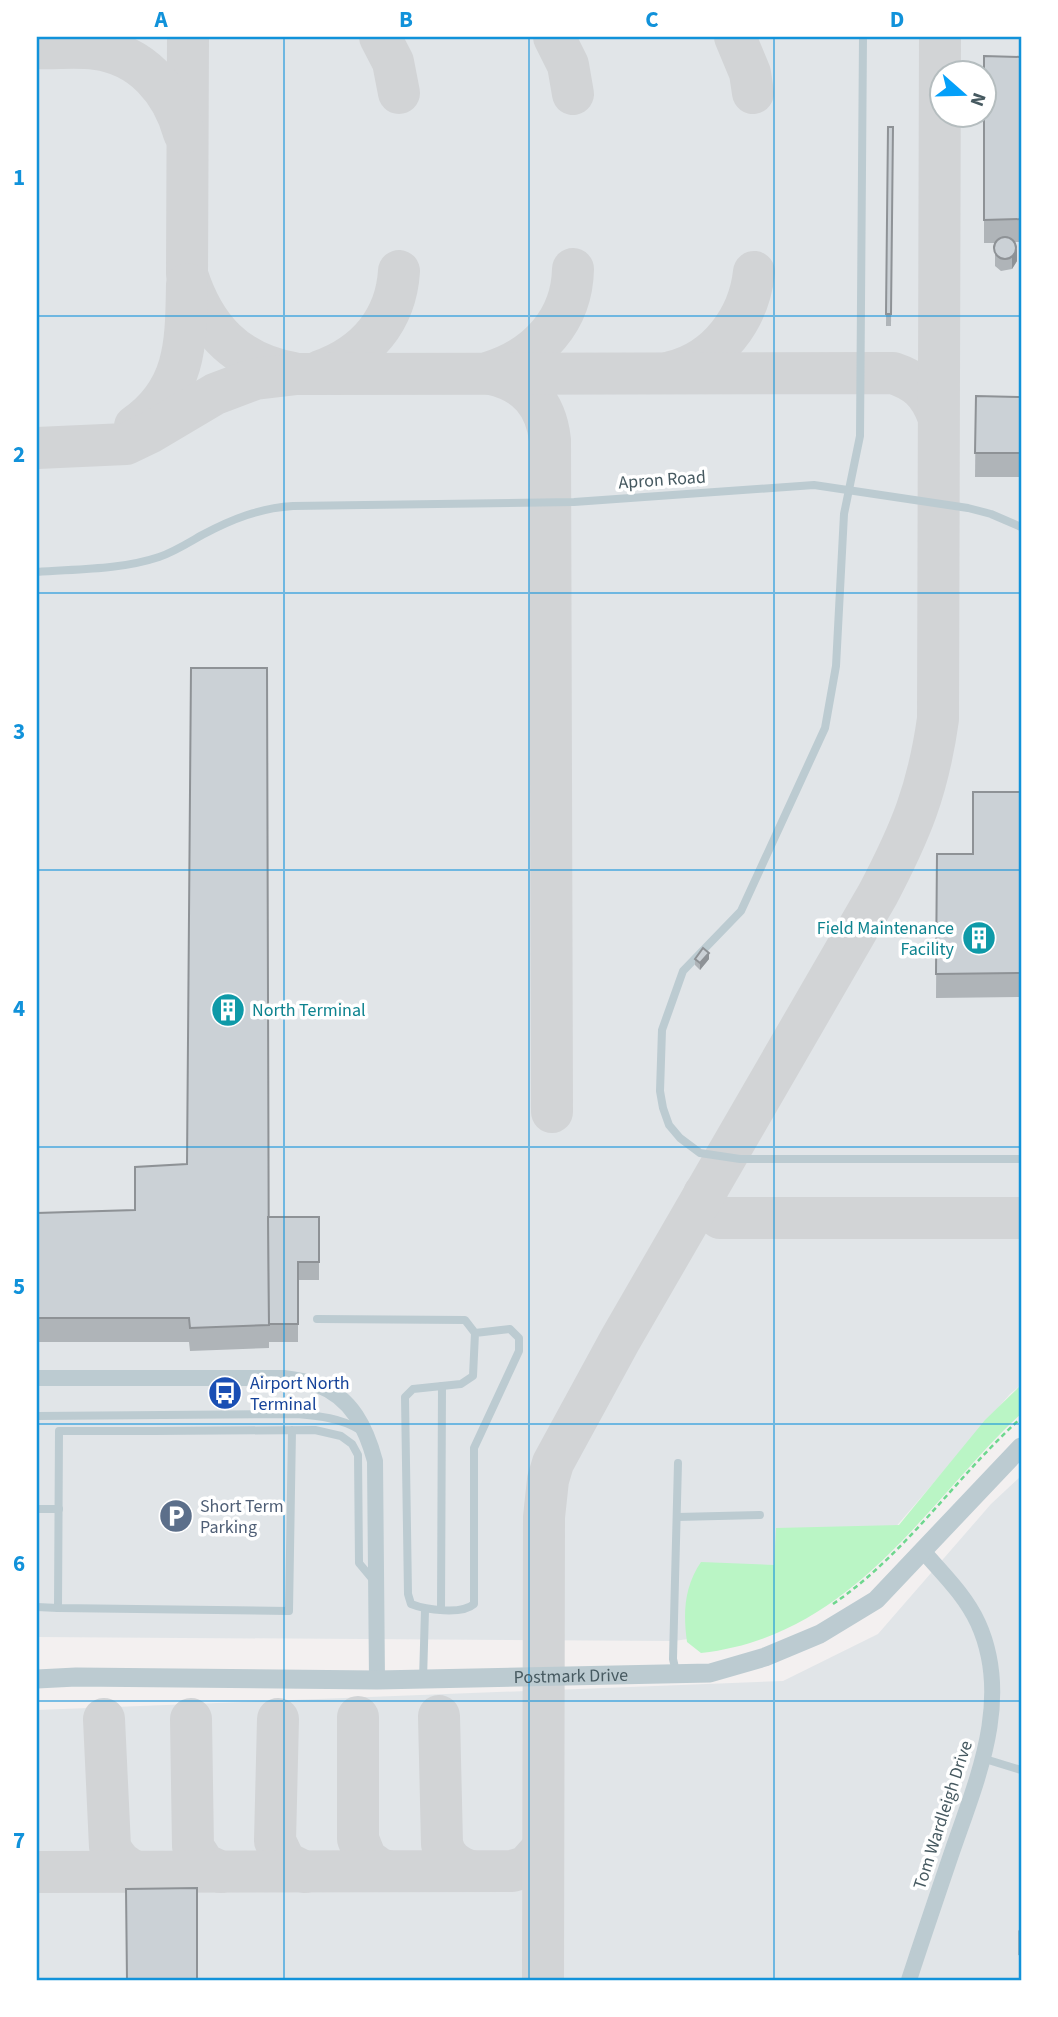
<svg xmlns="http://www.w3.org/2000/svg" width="1058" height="2017" font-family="'Source Sans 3',sans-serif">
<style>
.airport{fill:#e1e5e8;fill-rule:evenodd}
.green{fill:#baf5c5}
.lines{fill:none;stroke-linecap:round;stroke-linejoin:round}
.taxiway{stroke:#d2d4d6;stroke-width:42}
.path{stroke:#6ed78e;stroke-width:2.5;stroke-dasharray:5 3.5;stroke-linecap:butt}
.service{stroke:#bccbd1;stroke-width:8}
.minor{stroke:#bccbd1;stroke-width:16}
.tertiary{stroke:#bccbd1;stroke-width:19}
.wall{fill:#afb4b8}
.shaded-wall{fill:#8e9296}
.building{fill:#cbd1d6;stroke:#8e9296;stroke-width:2}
.grid{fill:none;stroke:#1192da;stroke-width:2;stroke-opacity:0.55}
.labels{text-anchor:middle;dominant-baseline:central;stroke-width:7;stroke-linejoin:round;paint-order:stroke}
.street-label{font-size:18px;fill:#465960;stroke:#fff}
.culture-label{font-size:18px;fill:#0d838f;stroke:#fff;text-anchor:end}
.transit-label{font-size:18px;fill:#164399;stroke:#fff;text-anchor:start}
.service-label{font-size:18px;fill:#4e5e75;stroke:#fff;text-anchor:start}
.neatline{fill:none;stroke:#1192da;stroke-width:2.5}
.grid-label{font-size:23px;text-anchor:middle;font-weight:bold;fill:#1192da}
</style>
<rect width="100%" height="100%" fill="#f3f0f0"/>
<g class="airport">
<path d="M37,37H1021V1385L1010,1394L875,1551L785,1625L674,1641L37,1637ZM942,74H984V116H942Z"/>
<path d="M1021,1476V1980H37V1710L783,1681L878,1634L991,1504Z"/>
</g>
<path class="green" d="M1021,1385V1414C997,1435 976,1460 955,1483C883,1564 815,1640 701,1653L687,1642C683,1613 684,1587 701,1562L774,1565L776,1528L899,1525L985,1420Z"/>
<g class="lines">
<g class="taxiway">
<path d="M188,37L187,274C204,328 236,363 293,373"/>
<path d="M380,37L393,62L399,93"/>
<path d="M554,37L568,65L573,94"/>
<path d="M735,37L750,73L753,93"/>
<path d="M37,48C57,49 76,46 96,49C142,55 172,90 184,133"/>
<path d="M320,371C366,355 396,320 399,271"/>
<path d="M490,372C538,357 572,320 573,269"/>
<path d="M671,372C718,361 749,318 754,272"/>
<path d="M491,374C527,382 546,404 550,440L552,1112"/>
<path d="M135,426C187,390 186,341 187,284"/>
<path d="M37,448L126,444L151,432L215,394L255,379L297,374L893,373C917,381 929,392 938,416"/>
<path d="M704,1194L706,1206L720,1218H1021"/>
<path d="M439,1716L442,1844C446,1859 455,1866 470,1871"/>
<path d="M358,1717V1839L366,1859L380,1869L387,1871"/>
<path d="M104,1719L110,1847C117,1861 124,1867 137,1872"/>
<path d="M191,1719L193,1847L204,1864L221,1872"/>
<path d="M278,1719L275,1841L285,1862L305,1872"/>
<path d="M37,1872L512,1871L526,1867L543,1848"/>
<path d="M543,1980L544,1517L548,1480L553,1463L620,1340L878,894C911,831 928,790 938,719L940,37"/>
</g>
<path class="path" d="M833,1604C906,1554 956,1477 1021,1418"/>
<g class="service">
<path d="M863,37L860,436L844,514L836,666L825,728L741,911L683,971L662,1030L660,1091L663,1108L669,1125L680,1138L700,1153L740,1159H1021"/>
<path d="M37,572C77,569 120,570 159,557C174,552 188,543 202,535C232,519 260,508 293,506L574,502L814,485L968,508L991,514L1021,527"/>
<path d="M317,1319L465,1320L475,1333L510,1329L519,1338V1351L474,1448V1604C462,1615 426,1610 411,1604L408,1594L405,1397L413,1389L461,1384L473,1376L475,1333"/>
<path d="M37,1416L297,1414C319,1416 341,1418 360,1430"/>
<path d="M292,1430L289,1611L58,1608L59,1431H153L315,1430L341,1436L352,1444L358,1455L359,1563L374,1581"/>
<path d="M37,1509H59"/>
<path d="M677,1517L760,1515"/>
<path d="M37,1607L58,1608"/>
<path d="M441,1610L442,1386"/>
<path d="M676,1672L673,1659L678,1463"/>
<path d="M423,1680L425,1610"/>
<path d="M985,1759L1021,1770"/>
</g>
<g class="minor">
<path d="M37,1378H285C296,1380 308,1381 318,1385C352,1398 366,1428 375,1461L377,1680"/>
<path d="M909,1980C923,1937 938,1893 953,1849C978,1777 1012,1698 978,1623C965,1595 943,1574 923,1551"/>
</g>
<path class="tertiary" id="s1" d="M37,1679L76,1677L377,1680L710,1673L765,1657L820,1634L876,1600L1021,1447"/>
</g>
<g class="wall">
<path d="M984,56L1021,57V242H1015L1017,261L1012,269L1001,271L995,266V243H984Z"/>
<path d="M888,127H893L891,326H886Z"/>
<path d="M976,396L1021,397V477H975Z"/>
<path d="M1021,792V997L936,998L937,854H973Z"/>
<path d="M695,959H709L700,970L695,965Z"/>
<path d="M37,1213L268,1217H319V1280H298V1342H269V1348L190,1351L189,1342H37Z"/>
<path d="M1021,1927V1956L1018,1955V1931Z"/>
</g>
<g class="shaded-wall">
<path d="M1017,248V261L1012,269V257Z"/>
<path d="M709,953V959L700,970V963Z"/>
</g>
<g class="building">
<path d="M984,56L1021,57V219L984,220Z"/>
<path d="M888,127H893L891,314H886Z"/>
<circle cx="1005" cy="248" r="11"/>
<path d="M976,396L1021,397V453H975Z"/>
<path d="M191,668H267L269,1325L190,1328L189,1318H37V1213L135,1210V1167L187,1164Z"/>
<path d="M973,792H1021V973L936,974L937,854H973Z"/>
<path d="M703,948L709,953L700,963L695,959Z"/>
<path d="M268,1217H319V1262H298V1324H269Z"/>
<path d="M197,1888V1980H127L126,1889Z"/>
</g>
<path class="grid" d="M284,37V1980M529,37V1980M774,37V1980M37,316H1021M37,593H1021M37,870H1021M37,1147H1021M37,1424H1021M37,1701H1021"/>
<defs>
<g id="building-disc" transform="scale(1.75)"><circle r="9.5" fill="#0f9aa8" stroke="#fff"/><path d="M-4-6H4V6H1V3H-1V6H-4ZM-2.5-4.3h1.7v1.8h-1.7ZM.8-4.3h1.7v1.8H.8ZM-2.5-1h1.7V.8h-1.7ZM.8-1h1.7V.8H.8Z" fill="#fff"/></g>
<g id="bus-disc" transform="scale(1.75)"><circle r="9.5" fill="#1a4fb4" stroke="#fff"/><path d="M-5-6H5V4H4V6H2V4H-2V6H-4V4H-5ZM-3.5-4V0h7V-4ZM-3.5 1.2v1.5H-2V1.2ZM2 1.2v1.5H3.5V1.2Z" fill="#fff"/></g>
<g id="parking-disc" transform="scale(1.75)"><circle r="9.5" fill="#5c6f8a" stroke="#fff"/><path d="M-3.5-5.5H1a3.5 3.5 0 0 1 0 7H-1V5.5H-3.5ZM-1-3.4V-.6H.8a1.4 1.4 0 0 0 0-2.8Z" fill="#fff"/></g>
</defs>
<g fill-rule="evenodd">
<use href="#building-disc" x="979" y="938"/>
<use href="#building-disc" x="228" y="1010"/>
<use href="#bus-disc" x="225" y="1393"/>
<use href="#parking-disc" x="176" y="1516"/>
</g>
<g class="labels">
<g class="street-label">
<text transform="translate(662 480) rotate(-4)">Apron Road</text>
<text stroke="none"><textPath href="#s1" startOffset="534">Postmark Drive</textPath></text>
<text transform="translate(943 1815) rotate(-72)">Tom Wardleigh Drive</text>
</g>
<g class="culture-label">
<text x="954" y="928">Field Maintenance<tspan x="954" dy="21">Facility</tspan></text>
<text x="252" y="1010" text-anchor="start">North Terminal</text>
</g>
<g class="transit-label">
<text x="250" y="1383">Airport North<tspan x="250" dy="21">Terminal</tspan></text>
</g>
<g class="service-label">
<text x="200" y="1506">Short Term<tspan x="200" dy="21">Parking</tspan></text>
</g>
</g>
<rect width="1058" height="2017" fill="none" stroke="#ffffff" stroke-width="77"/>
<g transform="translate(963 94) rotate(110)"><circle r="33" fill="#ffffff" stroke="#b5bdbf" stroke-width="2"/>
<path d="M0-5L12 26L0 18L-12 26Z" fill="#04a0f9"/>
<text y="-10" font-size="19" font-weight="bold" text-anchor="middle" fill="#465960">N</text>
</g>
<rect x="38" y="38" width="982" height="1941" class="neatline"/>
<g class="grid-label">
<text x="161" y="27">A</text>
<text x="406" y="27">B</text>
<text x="652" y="27">C</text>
<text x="897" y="27">D</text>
<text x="19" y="185">1</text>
<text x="19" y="462">2</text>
<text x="19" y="739">3</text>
<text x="19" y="1016">4</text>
<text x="19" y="1294">5</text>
<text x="19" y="1571">6</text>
<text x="19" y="1848">7</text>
</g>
</svg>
